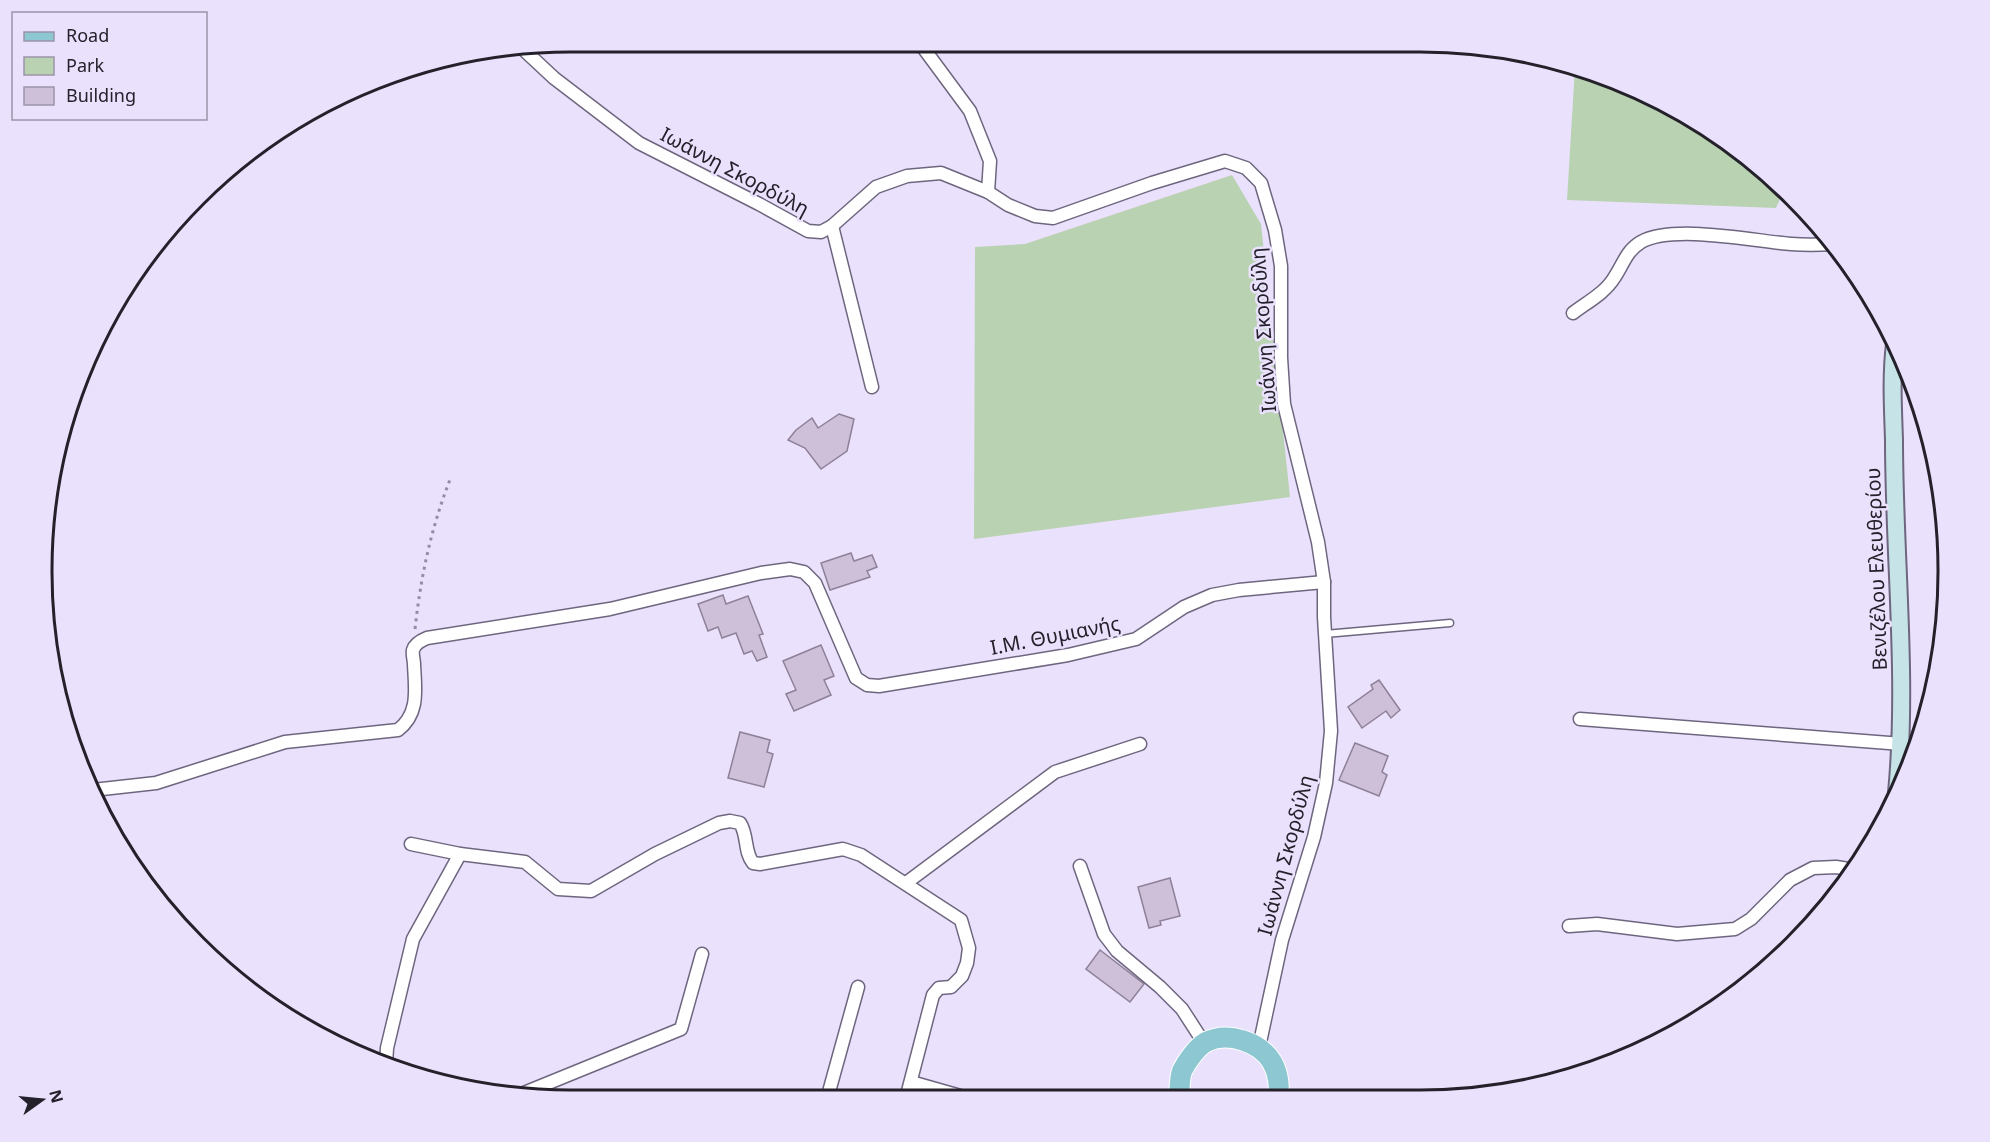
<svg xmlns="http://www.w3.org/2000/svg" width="1990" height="1142" font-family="'Noto Sans',sans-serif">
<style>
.green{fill:#b9d2b1}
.building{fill:#cfc0d9;stroke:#8e8097;stroke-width:1.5}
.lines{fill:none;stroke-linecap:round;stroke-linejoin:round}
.lane-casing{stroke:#6e667e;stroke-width:9}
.street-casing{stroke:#6e667e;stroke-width:15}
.secondary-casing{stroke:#6e667e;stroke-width:20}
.primary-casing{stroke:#fff;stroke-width:22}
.path{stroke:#948da2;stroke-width:3;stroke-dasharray:3 4.5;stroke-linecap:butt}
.lane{stroke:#fff;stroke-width:6}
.street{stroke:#fff;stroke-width:12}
.secondary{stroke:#c6e3e8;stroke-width:16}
.primary{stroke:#8dc7d1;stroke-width:20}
.labels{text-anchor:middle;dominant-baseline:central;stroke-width:5;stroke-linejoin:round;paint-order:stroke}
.street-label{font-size:20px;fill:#24212b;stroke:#eae1fd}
.rim{fill:none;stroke:#24212b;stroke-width:3}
</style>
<rect width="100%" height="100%" fill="#eae1fd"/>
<g class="green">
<path d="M1575,67L1589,70L1713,131L1784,190L1776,208L1567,200Z"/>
<path d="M1232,175L1261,224L1290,497L974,539L975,247L1025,244Z"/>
</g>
<g class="building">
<path d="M839,414L854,419L847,451L821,469L805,448L788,440L796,430L812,418L818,428Z"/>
<path d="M851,553L854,561L872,555L877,567L867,571L870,577L830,590L821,563Z"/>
<path d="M723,595L726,604L748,596L763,634L759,635L767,657L757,661L752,651L744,654L736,633L722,638L718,627L708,631L698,604Z"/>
<path d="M821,645L834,676L824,680L831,695L794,711L786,694L796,690L783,661Z"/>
<path d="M1379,680L1400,710L1391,718L1386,711L1362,728L1348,707L1373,689L1371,685Z"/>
<path d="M740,732L770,740L767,752L773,754L764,787L728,778Z"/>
<path d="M1355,743L1388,756L1382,772L1387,775L1379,796L1339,780Z"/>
<path d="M1170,878L1180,916L1160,921L1161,925L1149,928L1138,887Z"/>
<path d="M1100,950L1144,984L1130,1002L1086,969Z"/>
</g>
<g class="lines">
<g class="lane-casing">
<path id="lane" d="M1325,634L1450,623"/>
</g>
<g class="street-casing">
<g id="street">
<path d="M919,42L970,111L990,161L988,192"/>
<path d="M524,50L554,78L639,143L759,204L808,231L821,232L832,226L876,187L907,176L941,173L988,192L1008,205L1035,216L1053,218L1152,183L1225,161L1246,168L1261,183L1275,230L1281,266V358L1284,404L1318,542L1324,582V617L1331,731L1326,783L1314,837L1282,940L1259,1047"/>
<path d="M832,226L872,387"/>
<path d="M1573,313C1586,303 1605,293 1614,278C1623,265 1626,251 1641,242C1674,224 1753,241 1791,244C1804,245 1818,245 1832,244"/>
<path d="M1580,719L1902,744"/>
<path d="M93,790L156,783L285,742L398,730C420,713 415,689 414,664C414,660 412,654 413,650C415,643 422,640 427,638L610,609L761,573L790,569L804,572L815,583L856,678L867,685L879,686L1068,655L1136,639L1184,607L1212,595L1239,590L1324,582"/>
<path d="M460,854L525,862L558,889L591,891L655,854L719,823L730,821L740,823C748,835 744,852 753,863L760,864L843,849L861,855L961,920L969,948L967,963L962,976L951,987L939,988L933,995L906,1099"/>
<path d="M1080,866L1104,934L1117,951L1160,987L1182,1009L1204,1043"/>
<path d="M906,883L1055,772L1140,744"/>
<path d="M1569,926L1597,924L1677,934L1735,929L1751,919L1790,880L1813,868L1836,867L1855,870"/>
<path d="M386,1064L387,1048L413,939L460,854L411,844"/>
<path d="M911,1082L971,1099"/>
<path d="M519,1095L681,1029L702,954"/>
<path d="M827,1099L858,987"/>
</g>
</g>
<g class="secondary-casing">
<path id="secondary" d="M1895,344C1891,376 1893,409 1894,440C1894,558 1908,676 1897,793"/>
</g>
<g class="primary-casing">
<path id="primary" d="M1179,1099C1180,1090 1179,1079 1182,1071C1187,1061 1197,1047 1206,1042C1228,1031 1260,1042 1272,1062C1279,1074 1279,1086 1279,1099"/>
</g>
<path class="path" d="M415,629C421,575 431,528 451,477"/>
<use href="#lane" class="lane"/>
<use href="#street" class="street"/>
<use href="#secondary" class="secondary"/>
<use href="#primary" class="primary"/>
</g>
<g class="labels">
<g class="street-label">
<text transform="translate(735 171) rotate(28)">Ιωάννη Σκορδύλη</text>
<text transform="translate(1263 330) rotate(-94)">Ιωάννη Σκορδύλη</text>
<text transform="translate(1876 569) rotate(-92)">Βενιζέλου Ελευθερίου</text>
<text transform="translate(1055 635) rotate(-11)">Ι.Μ. Θυμιανής</text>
<text transform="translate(1285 855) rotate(-75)">Ιωάννη Σκορδύλη</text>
</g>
</g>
<path d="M0 0H1990V1142H0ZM570 52H1420A518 518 0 0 1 1938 570V572A518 518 0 0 1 1420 1090H570A518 518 0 0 1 52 572V570A518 518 0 0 1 570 52Z" fill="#eae1fd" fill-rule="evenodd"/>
<path class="rim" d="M570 52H1420A518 518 0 0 1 1938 570V572A518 518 0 0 1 1420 1090H570A518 518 0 0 1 52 572V570A518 518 0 0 1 570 52Z"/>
<rect x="12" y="12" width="195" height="108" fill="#eae1fd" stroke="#9b94a9" stroke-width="1.5"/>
<rect x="24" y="32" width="30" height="9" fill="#8dc7d1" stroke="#9b94a9" stroke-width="1.5"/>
<text x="66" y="42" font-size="18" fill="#24212b">Road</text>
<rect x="24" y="57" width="30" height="18" fill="#b9d2b1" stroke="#9b94a9" stroke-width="1.5"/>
<text x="66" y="72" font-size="18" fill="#24212b">Park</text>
<rect x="24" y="87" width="30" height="18" fill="#cfc0d9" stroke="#9b94a9" stroke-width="1.5"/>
<text x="66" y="102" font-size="18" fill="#24212b">Building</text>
<g transform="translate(42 1100) rotate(75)" stroke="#eae1fd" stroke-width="4.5" paint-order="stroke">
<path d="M0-4.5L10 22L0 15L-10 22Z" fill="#24212b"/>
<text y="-9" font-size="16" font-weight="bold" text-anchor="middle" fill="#24212b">N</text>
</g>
</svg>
